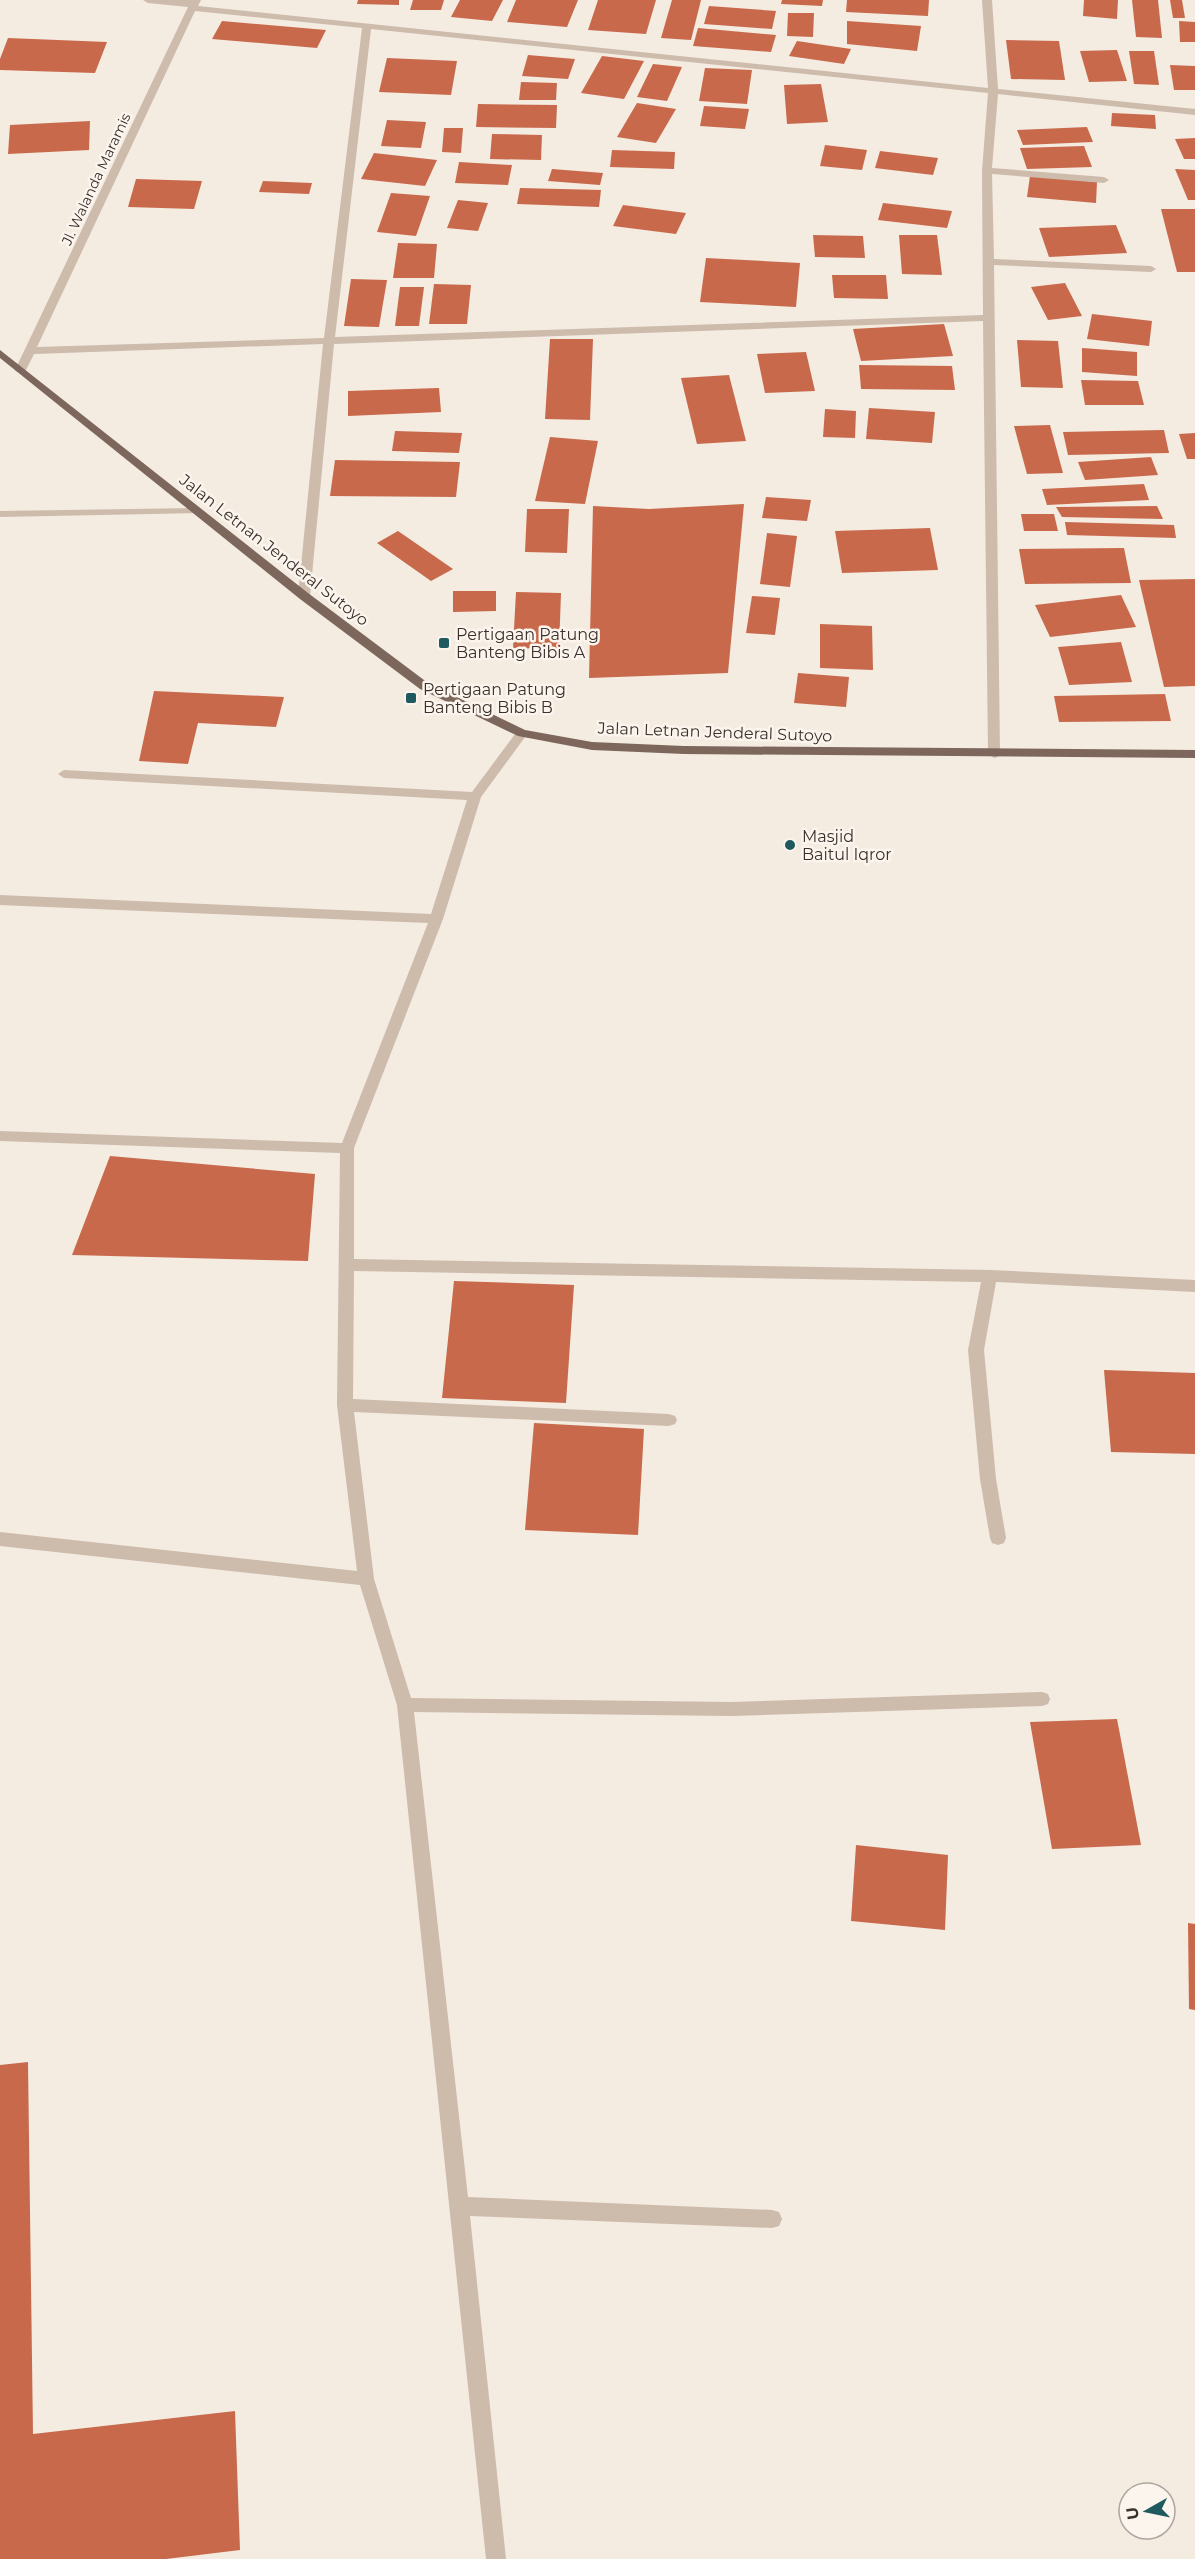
<svg xmlns="http://www.w3.org/2000/svg" width="1195" height="2559" font-family="Montserrat,sans-serif">
<style>
.building{fill:#c8694b}
.lines{fill:none;stroke-linecap:round;stroke-linejoin:round}
.minor{fill:#cdbbac;fill-rule:evenodd}
.major{fill:#7d675c;fill-rule:evenodd}
.poi-dot{fill:#1f5a5e;stroke:#fbf5ee;stroke-width:2}
.labels{text-anchor:middle;dominant-baseline:central;stroke-width:5;stroke-linejoin:round;paint-order:stroke}
.far-street-label{font-size:14px;fill:#3b302b;stroke:#fbf5ee}
.street-label{font-size:16px;fill:#3b302b;stroke:#fbf5ee}
.poi-label{font-size:16px;fill:#3b302b;stroke:#fbf5ee;text-anchor:start}
</style>
<rect width="100%" height="100%" fill="#f4ebe1"/>
<g class="building">
<path d="M358,0H399V5L357,4Z"/>
<path d="M413,0H444L441,10H410Z"/>
<path d="M460,0H503L492,21L451,17Z"/>
<path d="M516,0H578L567,27L507,22Z"/>
<path d="M598,0H656L646,34L588,30Z"/>
<path d="M672,0H701L691,40L661,38Z"/>
<path d="M782,0H823L822,6L781,4Z"/>
<path d="M847,0H929L928,16L846,12Z"/>
<path d="M1084,0H1118L1117,19L1083,16Z"/>
<path d="M1132,0H1158L1162,38L1136,37Z"/>
<path d="M1170,0H1182L1185,18H1173Z"/>
<path d="M709,6L776,11L772,29L704,24Z"/>
<path d="M788,13H814L813,37L787,36Z"/>
<path d="M222,21L326,30L317,48L212,39Z"/>
<path d="M847,21L921,26L917,51L847,44Z"/>
<path d="M1179,21L1195,22V42H1180Z"/>
<path d="M698,28L776,35L771,52L693,46Z"/>
<path d="M8,38L107,42L95,73L0,70V59Z"/>
<path d="M1006,40L1059,41L1065,80L1011,79Z"/>
<path d="M797,41L851,49L844,64L789,56Z"/>
<path d="M1117,50L1127,81L1089,82L1080,51Z"/>
<path d="M1129,51H1154L1159,85L1134,84Z"/>
<path d="M528,55L575,59L568,79L522,76Z"/>
<path d="M602,56L644,61L624,99L581,93Z"/>
<path d="M387,58L457,61L451,95L379,92Z"/>
<path d="M653,64L682,67L667,101L637,97Z"/>
<path d="M1170,65L1195,66V90H1174Z"/>
<path d="M705,68L752,70L747,104L699,101Z"/>
<path d="M521,82L557,83L556,100H519Z"/>
<path d="M821,84L828,122L787,124L784,85Z"/>
<path d="M637,103L676,109L656,143L617,137Z"/>
<path d="M478,104L557,105L556,128L476,127Z"/>
<path d="M704,106L749,109L745,129L700,126Z"/>
<path d="M1112,113L1155,115L1156,129L1111,126Z"/>
<path d="M387,120L426,122L421,148L381,146Z"/>
<path d="M90,121L89,150L8,154L10,125Z"/>
<path d="M1087,127L1093,142L1023,145L1017,130Z"/>
<path d="M444,128H463L461,153L442,152Z"/>
<path d="M492,134L542,135L541,160L490,159Z"/>
<path d="M1195,138V159H1184L1175,139Z"/>
<path d="M825,145L867,150L862,170L820,166Z"/>
<path d="M1084,146L1092,167L1027,169L1020,148Z"/>
<path d="M612,150L675,152L674,169L610,167Z"/>
<path d="M880,151L938,158L933,175L875,168Z"/>
<path d="M374,153L437,160L425,186L361,179Z"/>
<path d="M459,162L512,165L508,185L455,183Z"/>
<path d="M552,169L603,173L600,185L548,181Z"/>
<path d="M1175,169L1195,170V200H1188Z"/>
<path d="M1030,176L1097,182L1096,203L1027,197Z"/>
<path d="M136,179L202,181L194,209L128,207Z"/>
<path d="M263,181L312,183L309,194L259,192Z"/>
<path d="M520,188L601,190L599,207L517,204Z"/>
<path d="M391,193L430,196L416,236L377,232Z"/>
<path d="M458,200L488,203L478,231L447,228Z"/>
<path d="M883,203L952,211L947,228L878,220Z"/>
<path d="M623,205L686,213L676,234L613,226Z"/>
<path d="M1161,209H1195V272H1177Z"/>
<path d="M1116,225L1127,253L1049,257L1039,228Z"/>
<path d="M813,235L863,236L865,258L815,257Z"/>
<path d="M899,235H937L942,275L902,274Z"/>
<path d="M398,243L437,244L434,278H393Z"/>
<path d="M706,258L800,263L796,307L700,302Z"/>
<path d="M832,275H886L888,299L834,298Z"/>
<path d="M351,279L387,280L379,327L344,326Z"/>
<path d="M1065,283L1082,316L1048,320L1031,287Z"/>
<path d="M434,284L471,285L467,324H429Z"/>
<path d="M400,287H424L419,326H395Z"/>
<path d="M1092,314L1152,321L1149,346L1087,339Z"/>
<path d="M944,324L953,356L861,361L853,329Z"/>
<path d="M550,339H593L590,420L545,419Z"/>
<path d="M1017,340L1058,341L1063,388L1021,387Z"/>
<path d="M1082,348L1137,352V376L1082,372Z"/>
<path d="M806,352L815,391L765,393L757,354Z"/>
<path d="M859,365L952,366L955,390L861,389Z"/>
<path d="M729,375L746,441L697,444L681,378Z"/>
<path d="M1081,380L1138,381L1144,405H1085Z"/>
<path d="M439,388L441,412L348,416V391Z"/>
<path d="M869,408L935,412L932,443L866,439Z"/>
<path d="M825,409L856,411L855,438L823,437Z"/>
<path d="M1050,425L1063,473L1027,474L1014,426Z"/>
<path d="M1164,430L1169,453L1068,455L1063,432Z"/>
<path d="M395,431L462,433L459,453L392,451Z"/>
<path d="M1195,433V459H1187L1179,434Z"/>
<path d="M550,437L598,441L585,504L535,501Z"/>
<path d="M1151,457L1158,475L1085,480L1078,462Z"/>
<path d="M335,460L460,462L456,497L330,496Z"/>
<path d="M1144,484L1149,500L1047,505L1042,489Z"/>
<path d="M766,497L811,500L807,521L762,518Z"/>
<path d="M744,504L728,673L589,678L593,506L649,509Z"/>
<path d="M1157,506L1163,519L1062,517L1056,507Z"/>
<path d="M527,509H569L567,553L525,552Z"/>
<path d="M1021,514H1054L1058,531H1024Z"/>
<path d="M1065,522L1174,525L1176,538L1067,535Z"/>
<path d="M930,528L938,570L842,573L835,531Z"/>
<path d="M398,531L453,569L431,581L377,543Z"/>
<path d="M767,533L797,536L790,587L760,584Z"/>
<path d="M1124,548L1131,583L1025,584L1019,549Z"/>
<path d="M1195,579V686L1164,687L1139,580Z"/>
<path d="M453,591H496V611L453,612Z"/>
<path d="M516,592L561,593L559,649L513,648Z"/>
<path d="M1121,595L1136,627L1050,637L1035,605Z"/>
<path d="M752,596L780,598L775,635L746,633Z"/>
<path d="M820,624L872,626L873,670L820,668Z"/>
<path d="M1121,642L1132,682L1069,685L1058,647Z"/>
<path d="M798,673L849,677L846,707L794,703Z"/>
<path d="M154,691L284,697L276,727L198,723L188,764L139,761Z"/>
<path d="M1165,694L1171,721L1059,722L1054,696Z"/>
<path d="M110,1156L315,1174L308,1261L72,1255Z"/>
<path d="M454,1281L574,1285L566,1403L442,1398Z"/>
<path d="M1104,1370L1195,1373V1454L1111,1452Z"/>
<path d="M534,1423L644,1429L638,1535L525,1530Z"/>
<path d="M1117,1719L1141,1845L1052,1849L1030,1722Z"/>
<path d="M856,1845L948,1855L945,1930L851,1921Z"/>
<path d="M1188,1923L1195,1924V2010L1189,2009Z"/>
<path d="M28,2062L33,2434L235,2411L240,2550L166,2559H0V2065Z"/>
</g>
<g class="lines">
<g class="minor">
<path d="M143,0H201L198,6L988,88L982,0H992L998,89L1195,109V115L998,94L992,168L1104,177L1109,180L1104,183L992,174L994,259L1151,266L1156,269L1151,272L994,265L1000,754L998,757L994,758L988,754L983,321L334,344L310,596L304,600L298,596L323,344L34,354L25,372H17L15,370L188,7L148,3ZM195,11L362,28L324,338L37,347ZM371,29L988,93L982,171L983,315L335,337Z"/>
<path d="M197,508L203,511L201,513L0,517V511Z"/>
<path d="M522,729L528,733L481,797L443,919L354,1148V1259L990,1270L1195,1280V1292L996,1282L984,1350L996,1479L1006,1538L1004,1543L998,1545L992,1543L990,1538L980,1479L968,1350L981,1282L354,1271L353,1399L669,1414L675,1416L677,1420L675,1424L669,1426L354,1412L374,1579L411,1698L731,1702L1042,1692L1048,1694L1050,1699L1048,1704L1042,1706L731,1716L414,1712L468,2197L772,2210L779,2212L782,2219L779,2226L772,2228L470,2216L506,2559H486L397,1705L360,1585L0,1546V1532L357,1571L337,1405L340,1153L0,1141V1131L342,1143L428,923L0,905V895L431,914L467,800L64,778L58,774L64,770L472,792L518,730Z"/>
</g>
<path class="major" d="M0,350L308,593L428,683L525,730L592,742L684,746L1195,750V758L684,754L592,750L518,736L420,689L300,599L0,358Z"/>
</g>
<g class="poi-dot">
<rect x="438" y="637" width="12" height="12" rx="3"/>
<rect x="405" y="692" width="12" height="12" rx="3"/>
<circle cx="790" cy="845" r="6"/>
</g>
<g class="labels">
<g class="far-street-label">
<text transform="translate(96 179) rotate(-65)">Jl. Walanda Maramis</text>
</g>
<g class="street-label">
<text transform="translate(274 550) rotate(38)">Jalan Letnan Jenderal Sutoyo</text>
<text transform="translate(715 732) rotate(2)">Jalan Letnan Jenderal Sutoyo</text>
</g>
<g class="poi-label">
<text x="456" y="634">Pertigaan Patung<tspan x="456" dy="18">Banteng Bibis A</tspan></text>
<text x="423" y="689">Pertigaan Patung<tspan x="423" dy="18">Banteng Bibis B</tspan></text>
<text x="802" y="836">Masjid<tspan x="802" dy="18">Baitul Iqror</tspan></text>
</g>
</g>
<g transform="translate(1147 2511) rotate(261)"><circle r="28" fill="#fbf5ee" stroke="#aea6a0" stroke-width="1.5"/>
<path d="M0-4.5L10 22L0 15L-10 22Z" fill="#1f5a5e"/>
<text y="-9" font-size="16" font-weight="bold" text-anchor="middle" fill="#3b302b">U</text>
</g>
</svg>
